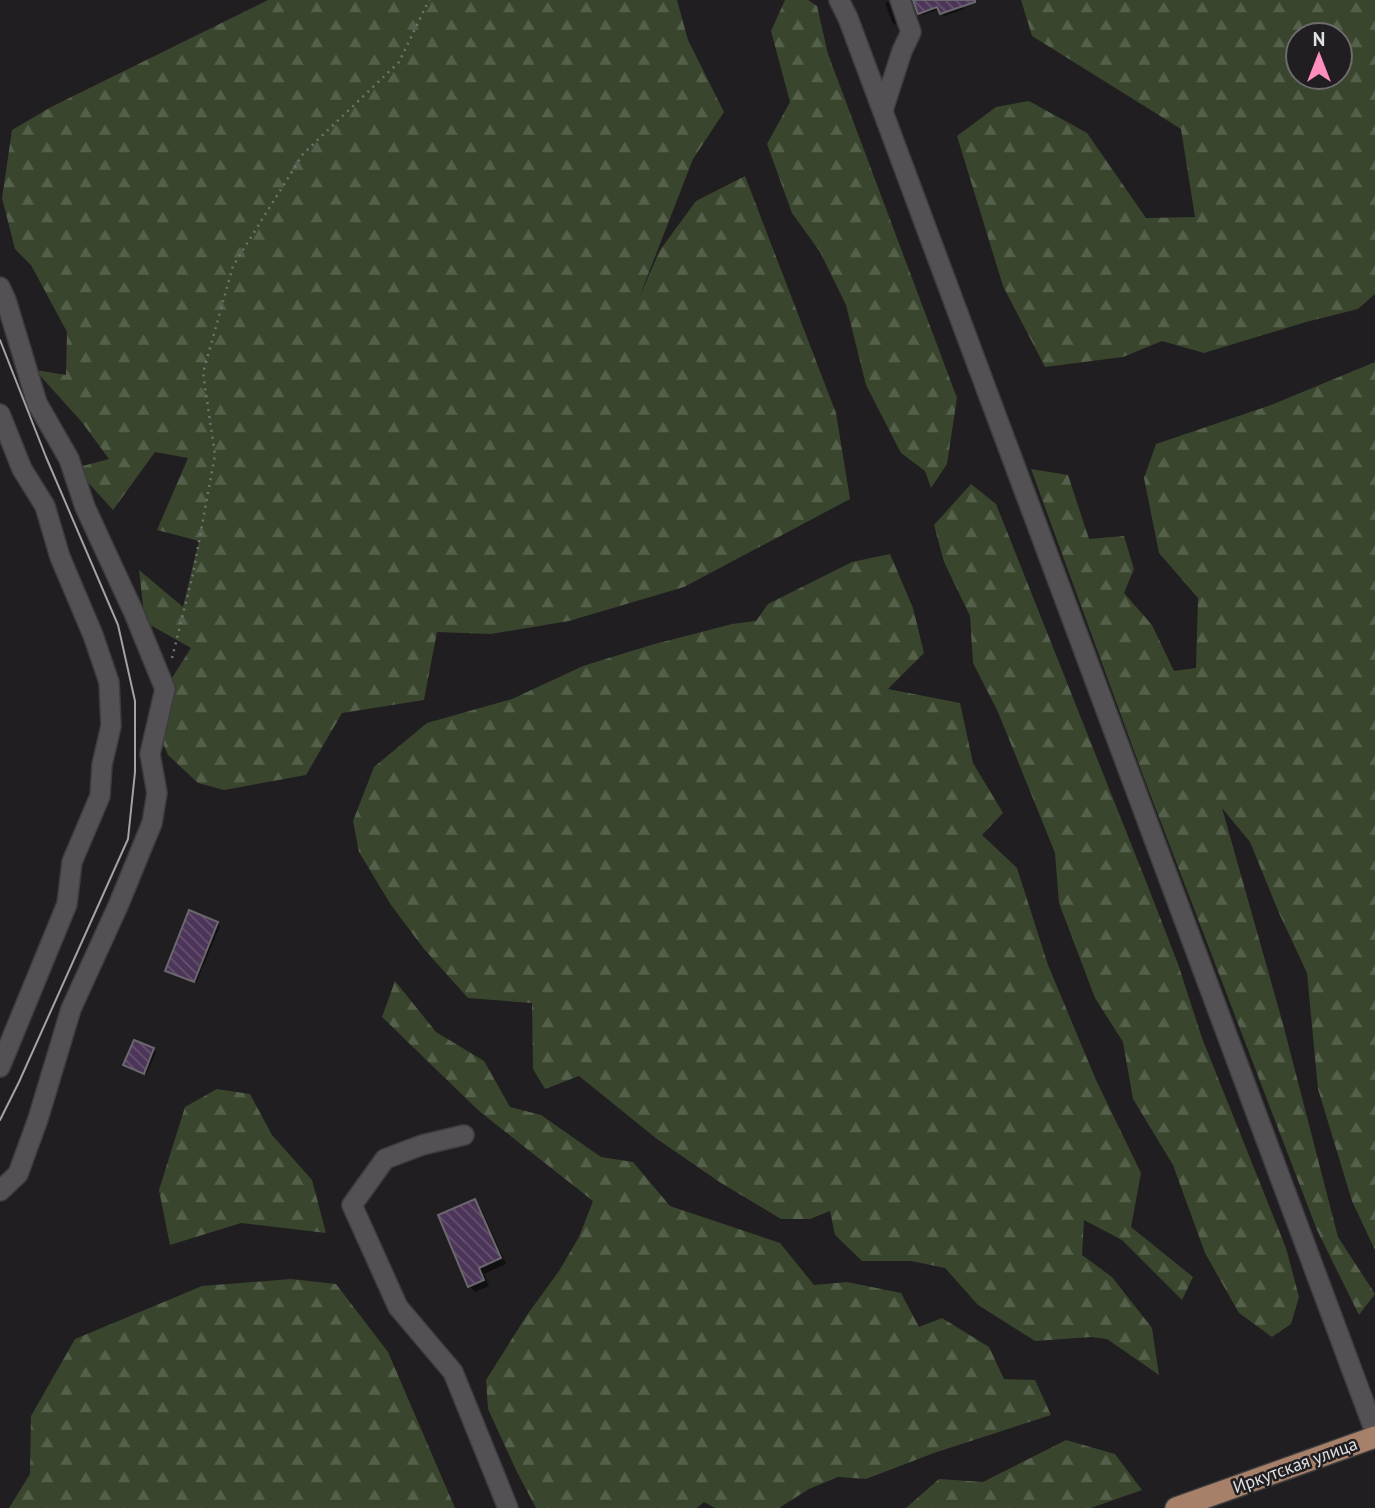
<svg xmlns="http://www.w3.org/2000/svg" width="1375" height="1508" font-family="'PT Sans',sans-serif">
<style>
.forest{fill:url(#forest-firs);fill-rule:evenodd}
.shadow{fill:#0007}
.building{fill:url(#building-back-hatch);stroke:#6a686c;stroke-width:2}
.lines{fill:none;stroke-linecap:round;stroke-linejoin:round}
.minor-casing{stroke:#3d3c3e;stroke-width:22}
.major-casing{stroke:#3d3c3e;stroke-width:24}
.path{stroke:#727173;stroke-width:2.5;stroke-dasharray:2 5;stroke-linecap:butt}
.minor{stroke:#545155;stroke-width:19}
.major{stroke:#a78069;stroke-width:21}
.tram{stroke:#a3a2a4;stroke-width:2}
.labels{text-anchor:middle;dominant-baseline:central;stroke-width:5;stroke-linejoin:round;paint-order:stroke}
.street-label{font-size:18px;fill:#e0dfe1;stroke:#201e21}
</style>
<defs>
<pattern id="forest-firs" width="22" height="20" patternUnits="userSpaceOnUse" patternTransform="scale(1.75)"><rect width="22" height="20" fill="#39462d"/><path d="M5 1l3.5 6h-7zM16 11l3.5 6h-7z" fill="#55604b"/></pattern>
<pattern id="building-back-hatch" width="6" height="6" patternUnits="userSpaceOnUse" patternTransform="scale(1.75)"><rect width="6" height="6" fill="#4c3558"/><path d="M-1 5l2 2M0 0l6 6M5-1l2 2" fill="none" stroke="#665270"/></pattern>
</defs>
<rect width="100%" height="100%" fill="#201e21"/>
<g class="forest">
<path d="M268,0H677L688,40L724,112L693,159L639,298L660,250L696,201L745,176L836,413L850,499L684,587L569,621L491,634L437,632L424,700L342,713L306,775L224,790L198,783L168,755L152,720L165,689L191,648L145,622L139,570L183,607L199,541L157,530L188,458L155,452L113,510L75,468L109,459L81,421L35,370L66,375L67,332L31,265L15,249L2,198L12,130L51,107Z"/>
<path d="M785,0H808L817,6L828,54L957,398L947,464L931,488L925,471L901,453L866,385L846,305L820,252L792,213L767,144L790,102L771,31Z"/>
<path d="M1021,0H1375V294L1358,309L1306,322L1204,353L1162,341L1123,357L1045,367L1003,286L957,136L996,107L1029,101L1087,133L1146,218L1195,217L1181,129L1032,36ZM1298,35H1340V77H1298Z"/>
<path d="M1375,362V1250L1352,1201L1318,1089L1307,973L1279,913L1250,842L1222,808L1283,1024L1338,1237L1375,1294L1359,1315L1317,1230L1144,778L1031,469L1068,475L1089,539L1124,536L1134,569L1124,593L1152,625L1174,671L1196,668L1198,598L1159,553L1144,478L1156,444L1271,405Z"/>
<path d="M971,484L996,504L1147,884L1178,964L1202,1038L1286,1248L1299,1297L1291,1324L1272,1337L1239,1313L1205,1253L1173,1165L1133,1099L1123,1042L1095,998L1059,903L1055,853L998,712L973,663L970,616L944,562L934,525Z"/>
<path d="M890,554L913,608L924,653L888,689L960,703L973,763L1003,813L982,835L1017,868L1048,965L1096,1080L1141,1173L1131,1227L1193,1277L1182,1300L1122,1240L1084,1220L1082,1255L1112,1277L1152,1328L1159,1375L1107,1339L1091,1337L1035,1341L978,1305L945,1268L911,1261H862L835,1235L830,1211L810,1219H781L721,1183L657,1139L579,1076L545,1089L533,1069L532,1003L468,998L424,949L391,905L359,852L353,821L374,767L427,723L512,699L583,666L651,645L732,624L756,621L768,604L852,562Z"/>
<path d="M395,981L436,1032L484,1061L510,1107L541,1115L601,1157L633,1162L670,1206L780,1243L814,1285L847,1282L901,1293L919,1327L942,1318L989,1347L1004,1379L1035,1380L1051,1415L934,1453L866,1479L838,1477L809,1489L779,1508H715L704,1502L697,1508H536L517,1472L488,1409L486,1380L527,1315L559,1271L579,1237L593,1201L479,1111L382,1017Z"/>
<path d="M217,1089L250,1094L272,1135L312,1180L326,1233L241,1223L170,1245L159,1190L185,1107Z"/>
<path d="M291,1279L336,1284L388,1352L455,1508H9L30,1474L31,1416L75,1339L202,1286Z"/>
<path d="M1066,1440L1115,1454L1142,1490L1091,1508H906L939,1479L983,1482Z"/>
</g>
<g class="shadow">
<path d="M914,0H961L964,9L944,16L940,9L922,15Z"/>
<path d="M888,2L890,4L896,24L894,25L892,22L885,3Z"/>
<path d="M217,923L220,926L196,983L169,972Z"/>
<path d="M135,1042L156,1052L146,1075L125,1065Z"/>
<path d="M474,1201L480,1206L506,1264L484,1274L489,1286L475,1292L470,1286Z"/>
</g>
<g class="building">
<path d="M913,0H975V2L940,14L937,7L918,14Z"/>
<path d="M189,910L218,922L194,982L165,971Z"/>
<path d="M134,1040L154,1048L144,1074L123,1065Z"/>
<path d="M475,1199L501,1258L479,1268L484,1280L468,1287L438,1215Z"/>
</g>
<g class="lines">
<g class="minor-casing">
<g id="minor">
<path d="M839,0L848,18L1375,1432"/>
<path d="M883,110L902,51L911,32L900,0"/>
<path d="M0,287L6,300L37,403L69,459L85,507L134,613L165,689L150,754L157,793L152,823L118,906L71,1009L38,1119L18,1174L0,1191"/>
<path d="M0,414L22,469L45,506L60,557L93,635L109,682L111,726L102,765L100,796L72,862L67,904L0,1067"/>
<path d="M464,1135L422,1145L385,1159L352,1205L398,1307L453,1372L508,1508"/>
</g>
</g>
<g class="major-casing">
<path id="major" d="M1176,1508L1375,1437"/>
</g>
<path class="path" d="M172,658L193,574L215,455L203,373L233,266L303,154L399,62L429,0"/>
<use href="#minor" class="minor"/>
<use href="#major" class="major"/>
<path class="tram" d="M0,340L46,457L118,625L135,701V772L128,839L19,1082L0,1120"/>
</g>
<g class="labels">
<g class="street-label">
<text transform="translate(1295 1465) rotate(-20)">Иркутская улица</text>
</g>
</g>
<g transform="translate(1319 56)"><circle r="33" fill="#201e21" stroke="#6d6b6e" stroke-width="2"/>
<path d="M0-5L12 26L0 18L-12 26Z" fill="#fd8ebe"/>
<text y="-10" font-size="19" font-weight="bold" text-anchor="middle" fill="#e0dfe1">N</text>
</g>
</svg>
